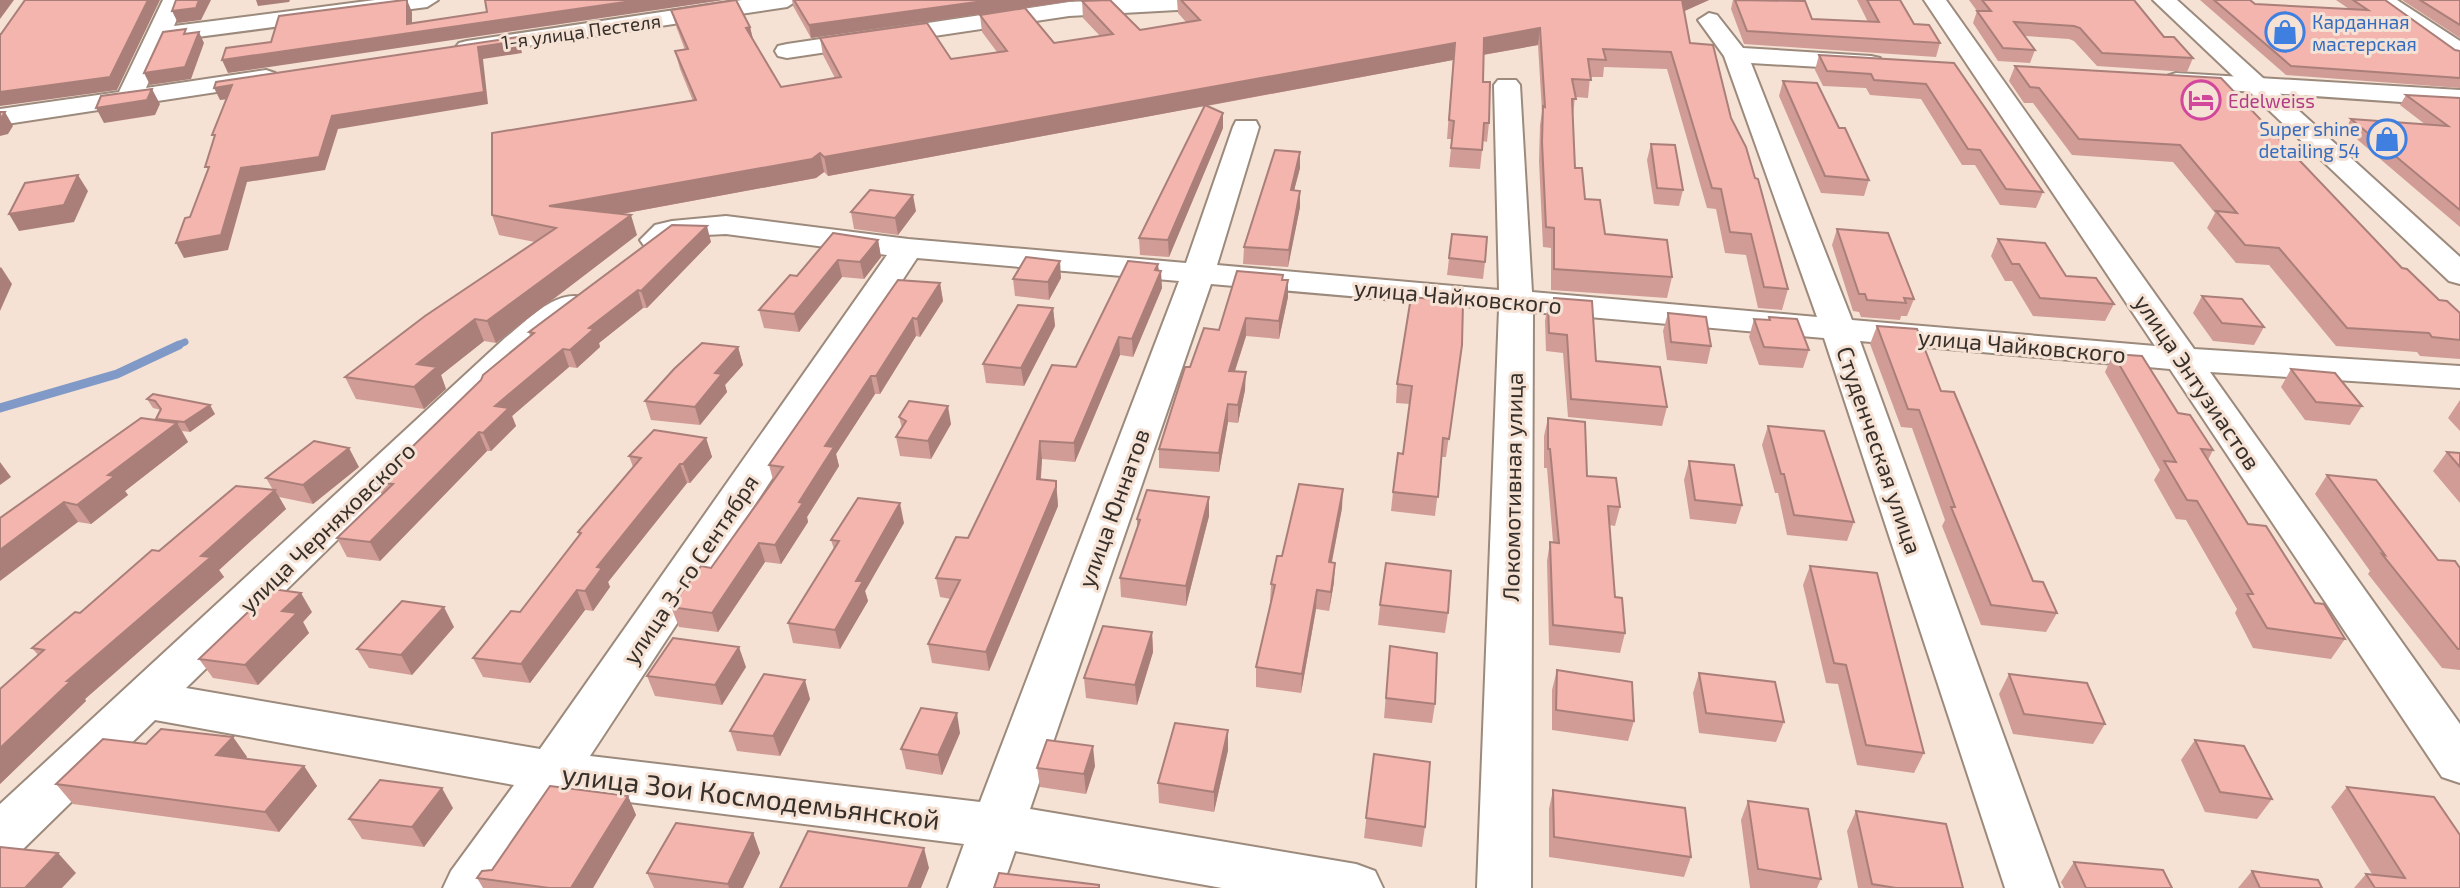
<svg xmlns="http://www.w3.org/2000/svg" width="2460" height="888" font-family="'Exo 2',sans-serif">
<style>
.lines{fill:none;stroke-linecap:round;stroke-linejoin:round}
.stream-far1{stroke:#8099c7;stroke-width:7}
.stream{stroke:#8099c7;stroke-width:9}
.minor-casing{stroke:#9c8a7d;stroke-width:4}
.major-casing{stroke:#9c8a7d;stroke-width:4}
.minor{fill:#fff;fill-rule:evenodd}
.major{fill:#fff;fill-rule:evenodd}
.wall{fill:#d19c95}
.shaded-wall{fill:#aa7f79}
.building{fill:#f3b5ad;stroke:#aa7f79;stroke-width:2}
.labels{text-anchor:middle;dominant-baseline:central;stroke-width:6;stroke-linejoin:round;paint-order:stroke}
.far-shop-label{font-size:19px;fill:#366cbe;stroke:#f5e2d4;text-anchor:start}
.far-street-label{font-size:19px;fill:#362f2a;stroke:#f5e2d4}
.far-hotel-label{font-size:19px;fill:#b23c85;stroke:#f5e2d4;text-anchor:start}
.street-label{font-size:23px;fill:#362f2a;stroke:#f5e2d4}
.near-street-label{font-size:28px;fill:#362f2a;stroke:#f5e2d4}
</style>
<rect width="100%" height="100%" fill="#f5e2d4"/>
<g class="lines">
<path class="stream-far1" d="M176,346L185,342"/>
<path class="stream" d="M0,408L117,374L179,345"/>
<g class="minor-casing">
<g id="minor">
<path d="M163,0H185L174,26L375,0H438L427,7L167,41L146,88L266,70L275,73L279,78L275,83L0,125V109L119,92Z"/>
<path d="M742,0H798L787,7L467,55L459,53L455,48L459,43L467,41Z"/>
<path d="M1110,0H1242L1231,7L1069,16L787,58L778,56L775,51L778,46L787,44L1069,2Z"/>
<path d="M1924,0H1946L2194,349L2460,366V388L2210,372L2460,724V783L2442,777L2170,369L1860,341L2059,888H2005L1824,338L1533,312L1531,888H1477L1499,309L1211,284L1030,809L1356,864L1375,871L1383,888H1222L1015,851L1002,888H948L964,844L565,794L501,888H443L451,871L514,785L155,720L19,853L0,859V804L505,338C527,321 554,290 583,297L588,304L583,311L529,352L186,688L540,749L887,255L726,234L685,236L656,249L645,247L640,240L655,225L672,221L726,216L908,239L1186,263L1233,127L1236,121H1256L1259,127L1217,265L1499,290L1494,85L1498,80H1516L1520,85L1532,292L1817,317L1724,56L1698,20L1709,13L1717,15L1743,48L1871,56L1880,58L1883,63L1880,68L1871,70L1751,63L1852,320L2155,346ZM917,258L1179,281L980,802L590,756Z"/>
<path d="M2371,0H2397L2460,41V59L2451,57Z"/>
<path d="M2176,73L2460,90V106L2167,86L2163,81L2167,76Z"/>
</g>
</g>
<g class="major-casing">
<path id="major" d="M2153,0H2177L2460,257V284L2449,281Z"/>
</g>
<use href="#minor" class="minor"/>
<use href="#major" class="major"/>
</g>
<g class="wall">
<path d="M792,0H1080L811,38L793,6Z"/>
<path d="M1177,0H1709L1684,11L1690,43L1731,118L1788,289L1782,310L1758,308L1746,255L1725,253L1716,209L1707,208L1667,69L1604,67L1603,77H1590L1588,98L1575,97L1573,116L1575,168L1585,199L1605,234L1672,277L1667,298L1551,290V248L1543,247L1539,161L1540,125L1542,112L1538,45L1483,55V82L1489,123L1487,142L1483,141L1480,169L1449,167L1452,139H1447L1453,60L1207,106L1223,113V128L1169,257L1140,255L1139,238L1204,106L828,176L824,172L816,178L621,214L637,235L496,343L484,341L441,375L446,389L424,409L356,399L345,377L535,242L499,235L492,215L693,101L680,69L675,51L685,50L676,26L671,10L750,27L753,39L781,87L835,78L823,55L820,38L951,59L997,52L982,32L980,15L1054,43L1100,36L1083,18L1082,1L1140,30L1186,22L1178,13Z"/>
<path d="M1733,0H1794L1812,19L1868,22L1857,0H1900L1914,24L1940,43L1936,57L1744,44L1731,9Z"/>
<path d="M1969,0H2134L2164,37L2193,58L2187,72L2097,66L2074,41L2069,39L2025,36L2035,50L2030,63L1998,61L1973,23L1977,11Z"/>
<path d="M2200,0H2250L2255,4L2349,9L2336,0H2385L2455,50L2460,51V88L2286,75Z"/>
<path d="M2402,0H2460V38Z"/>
<path d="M1819,55L1954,63L2043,192L2036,208L2000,205L1975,165H1962L1921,99L1870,95L1866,88L1823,86L1815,70Z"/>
<path d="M2015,66L2221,78L2402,268L2439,300L2460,313V359L2420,356L2417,352L2336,346L2269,265L2236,263L2207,228L2215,213L2173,162L2072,155L2033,103H2024L2009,81Z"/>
<path d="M1783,81L1839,128L1869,180L1864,196L1821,193L1779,96Z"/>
<path d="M2406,95L2460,98V227L2345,129L2351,119L2426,125L2400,105Z"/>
<path d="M1651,144L1683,190L1679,206L1654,204L1647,160Z"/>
<path d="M1300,168L1294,190L1300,207L1288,267L1243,264L1244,247Z"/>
<path d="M916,211L898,235L854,229L851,212Z"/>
<path d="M1837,229L1914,299L1907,316H1901L1900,320L1861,317L1859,312L1853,311L1832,245Z"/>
<path d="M1452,234L1485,262L1483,279L1447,275Z"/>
<path d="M1998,239L2114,304L2105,321L2033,316L2012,281H2005L1991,256Z"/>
<path d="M878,240L881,257L864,279L842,277L799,332L764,328L759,310L797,276Z"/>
<path d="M711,242L647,308H643L599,343L600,347L577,368L569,367L512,416L516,426L491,451H487L380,561L347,557L337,538L382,495L376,482L530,336L529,332Z"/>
<path d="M1158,264L1162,288L1133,357L1120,355L1075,462L1042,459L1041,479L1056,481L1058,506L989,671L932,663L928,644L951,599L940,597L936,578L968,538L1076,367Z"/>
<path d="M1283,275V280H1288V297L1279,339L1246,336L1235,371L1245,390L1238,423L1228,422L1219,472L1159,468V449L1190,367L1219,330Z"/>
<path d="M1061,278L1049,300L1015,296L1013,279Z"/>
<path d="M940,283L943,301L920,337L916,336L880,394H875L836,454L839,466L807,517L808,522L781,564L765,562L718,632L679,627L671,607L711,568L773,480L769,465Z"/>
<path d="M2202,296L2264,327L2254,345L2213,341L2193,313Z"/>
<path d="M1554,298L1596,361L1667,407L1662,426L1568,417L1563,353L1546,351L1545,321L1548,304H1553Z"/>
<path d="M1053,308L1055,326L1024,386L986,383L983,364Z"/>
<path d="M1668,313L1711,346L1707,364L1667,360L1663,331Z"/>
<path d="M1769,317L1809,350L1803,368L1759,365L1749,337L1754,319L1768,320Z"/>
<path d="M1877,326L1941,391L2033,581L2057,613L2046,632L1981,625L1942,526L1945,520L1912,428L1901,427L1870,344Z"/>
<path d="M1462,345L1446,457H1442L1435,516L1391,511L1393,492L1403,454L1410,404L1396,403L1397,384Z"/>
<path d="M738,347L743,365L725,385L727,392L700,425L651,420L645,401Z"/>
<path d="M2113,354L2178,413L2213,450L2208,460L2248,524L2345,639L2331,659L2253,648L2235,613L2237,609L2186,520L2176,519L2154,480L2160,470L2105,372Z"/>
<path d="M2291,369L2362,406L2350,425L2305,420L2281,387Z"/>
<path d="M147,399L215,414L190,432L182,431L188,442L125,491L128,495L91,524L78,522L0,518L158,421L156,419L161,410L153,408Z"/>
<path d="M2460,400V431L2448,418Z"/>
<path d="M899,417L951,424L931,459L900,456L896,437L902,428Z"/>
<path d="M1548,418L1587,476L1620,507L1615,526L1609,525L1615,597L1625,633L1620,653L1549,645L1547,561L1550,542H1553L1547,468H1544V436Z"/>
<path d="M1768,426L1854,522L1847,541L1787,535L1778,493H1775L1762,445Z"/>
<path d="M706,438L712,457L690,483H687L608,582L610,587L593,611L585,610L530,683L483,677L473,658L520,612L579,535L578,532L633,467L629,456Z"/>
<path d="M2447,452L2460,453V503L2433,471Z"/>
<path d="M1689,461L1742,505L1736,524L1690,519L1684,480Z"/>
<path d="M359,467L313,504L279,497L286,509L219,570L224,577L85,699L86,701L0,784V689L38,655L32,648L80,613L159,551L273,490L266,478Z"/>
<path d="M2327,475L2438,560L2460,568V670L2442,668L2368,574L2370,571L2315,494Z"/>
<path d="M1209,497V516L1186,606L1121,597L1120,578L1137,527V519Z"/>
<path d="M1342,508L1332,562L1334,582L1329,611L1316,609L1301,693L1256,687V667L1270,604L1271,584L1282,556Z"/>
<path d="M904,523L865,591L868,601L840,649L793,643L788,623L834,549L831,540Z"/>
<path d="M1810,566L1924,753L1914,773L1857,765L1838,684L1826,683L1803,585Z"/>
<path d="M1380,605L1448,613L1445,633L1378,625Z"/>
<path d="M312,612L303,622L309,633L258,685L213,678L199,659Z"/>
<path d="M454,627L412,675L369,668L357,649Z"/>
<path d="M1152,632L1153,652L1137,705L1086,698L1084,678Z"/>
<path d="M1390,646L1435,704L1432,723L1384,718Z"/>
<path d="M746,667L722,705L655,696L647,676Z"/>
<path d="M1557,670L1634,721L1628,741L1552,730V690Z"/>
<path d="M1699,673L1784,722L1776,742L1699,733L1693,693Z"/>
<path d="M2009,674L2105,724L2093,744L2013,734L1999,694Z"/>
<path d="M810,699L780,756L737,751L730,731Z"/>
<path d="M1228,730V750L1214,812L1159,803L1158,783Z"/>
<path d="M960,733L942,775L906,769L901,749Z"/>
<path d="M233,737L247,757L245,759L304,766L317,786L279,832L73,804L56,784L146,744Z"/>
<path d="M2195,740L2272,799L2257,819L2205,812L2181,760Z"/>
<path d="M1374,754L1425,827L1422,847L1364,838Z"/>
<path d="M1095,766L1086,794L1040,787L1037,768Z"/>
<path d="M2347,787L2460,888H2354L2366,874H2372L2331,807Z"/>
<path d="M1553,790L1691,857L1684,877L1549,857V809Z"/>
<path d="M628,796L636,815L593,888H483L477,878Z"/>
<path d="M1748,801L1821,879L1817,888H1750L1741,820Z"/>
<path d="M453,808L424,847L362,839L349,819Z"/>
<path d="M1856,811L1963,888H1858L1847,831Z"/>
<path d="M753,833L760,853L743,888H654L647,873Z"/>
<path d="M2074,862L2172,888H2064L2061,882Z"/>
<path d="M2252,871L2322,888H2238Z"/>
</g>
<g class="shaded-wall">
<path d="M0,0H14L0,19Z"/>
<path d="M148,0H160L117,90L0,106V92Z"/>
<path d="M199,0H211L201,20L178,23L172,11Z"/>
<path d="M256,0H290L289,2L258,6Z"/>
<path d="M407,0L412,12V33L639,0H724L228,73L222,60L407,24Z"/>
<path d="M991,0H1080L811,38L809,25Z"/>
<path d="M1681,0H1709L1678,14Z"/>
<path d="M750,27L754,44L746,28Z"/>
<path d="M1540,28L1538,45L1482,55L1484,38Z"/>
<path d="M199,32L204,43L191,79L150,85L144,73Z"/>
<path d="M518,37L522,53L483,59L488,104L338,129L325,170L247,182L228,250L184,258L176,243L241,168L332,116L478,47Z"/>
<path d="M1455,43L1453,60L828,176L824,157Z"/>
<path d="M232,85L238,98L220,100L214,88Z"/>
<path d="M152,89L160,104L155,115L104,123L96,108Z"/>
<path d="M5,112L13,126L8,134L0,136V120Z"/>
<path d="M1223,113V128L1169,257L1168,240Z"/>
<path d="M1300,152V168L1290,206L1291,190Z"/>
<path d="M820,153L824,172L816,178L556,226L549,206Z"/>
<path d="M78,175L88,191L74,222L19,231L9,214Z"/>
<path d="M1300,191V207L1288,267L1289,250Z"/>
<path d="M913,195L916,211L898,235L895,218Z"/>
<path d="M631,215L637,235L496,343L487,321Z"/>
<path d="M707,226L711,242L647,308L641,291Z"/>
<path d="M878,240L881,257L864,279L860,262Z"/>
<path d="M838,260L842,277L799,332L794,314Z"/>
<path d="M1060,261L1061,278L1049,300L1048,282Z"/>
<path d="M1158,264V277L1161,271L1162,288L1133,357L1132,339Z"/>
<path d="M1,267L12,284L0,311V268Z"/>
<path d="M1288,280V297L1279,339V321Z"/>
<path d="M940,283L943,301L920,337L917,319Z"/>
<path d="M638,290L643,308L599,343L600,347L577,368L570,350L589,328Z"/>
<path d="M1053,308L1055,326L1024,386L1021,368Z"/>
<path d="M913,318L916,336L880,394L876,376Z"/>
<path d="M1246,318V336L1229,389V371Z"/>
<path d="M475,319L484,341L441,375L446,389L424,409L414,387L417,364Z"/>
<path d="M1119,337L1120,355L1075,462L1074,443Z"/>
<path d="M738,347L743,365L725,385L727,392L700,425L695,407L715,373Z"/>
<path d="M563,349L569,367L512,416L516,426L491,451L483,433L495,406Z"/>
<path d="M1246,372L1245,390L1238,423V405Z"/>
<path d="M871,376L875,394L836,454L839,466L807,517L808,522L781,564L775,545L825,446Z"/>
<path d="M1228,404V422L1219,472V453Z"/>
<path d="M210,405L215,414L190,432L184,422Z"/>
<path d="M948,406L951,424L931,459L928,441Z"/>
<path d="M177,423L188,442L125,491L128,495L91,524L77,505L108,475Z"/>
<path d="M479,432L487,451L380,561L370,542Z"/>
<path d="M706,438L712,457L690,483L683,464Z"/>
<path d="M1040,441L1042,459L1039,498L1037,479Z"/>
<path d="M349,448L359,467L313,504L303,485Z"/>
<path d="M0,462L11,477L0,485Z"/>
<path d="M680,464L687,483L608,582L610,587L593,611L585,591L597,567Z"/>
<path d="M1056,481L1058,506L989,671L986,652Z"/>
<path d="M1343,489L1342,508L1328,581L1329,562Z"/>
<path d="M275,490L286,509L219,570L224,577L85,699L86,701L0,784V748L67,681L201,556Z"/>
<path d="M1209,497V516L1186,606V586Z"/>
<path d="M64,502L78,522L0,581V550Z"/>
<path d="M900,503L904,523L865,591L868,601L840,649L835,630L856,581Z"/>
<path d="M759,543L765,562L718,632L712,613Z"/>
<path d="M1335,563L1334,582L1329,611L1331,592Z"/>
<path d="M577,590L585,610L530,683L521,664Z"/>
<path d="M1317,590L1316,609L1301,693L1302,674Z"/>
<path d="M301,593L312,612L303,622L309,633L258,685L245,665L282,611Z"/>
<path d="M444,607L454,627L412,675L401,655Z"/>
<path d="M1152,632L1153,652L1137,705L1135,685Z"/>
<path d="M739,647L746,667L722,705L715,685Z"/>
<path d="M805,680L810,699L780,756L773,736Z"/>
<path d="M957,713L960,733L942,775L938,755Z"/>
<path d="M1228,730V750L1214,812V792Z"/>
<path d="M233,737L247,757L231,775L216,755Z"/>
<path d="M1093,746L1095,766L1086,794L1084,774Z"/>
<path d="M304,766L317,786L279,832L265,812Z"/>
<path d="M442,788L453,808L424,847L412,827Z"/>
<path d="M628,796L636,815L593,888H571Z"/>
<path d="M753,833L760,853L743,888H729L728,884Z"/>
<path d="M924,848L929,868L921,888H908Z"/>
<path d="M58,853L76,873L62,888H25Z"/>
</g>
<g class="building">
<path d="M25,0H148L110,77L0,92V34H1Z"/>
<path d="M176,0H199L196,8L172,11Z"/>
<path d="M404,0H407V24L487,12L485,0H639L222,60L226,48L271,42L279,16Z"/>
<path d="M736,0L750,27L746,28L781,87L841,77L820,38L927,23L951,59L1007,51L980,15L1025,8L1054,43L1113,34L1082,1L1110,0L1140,30L1200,20L1181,0H1682L1690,43L1713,45L1731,118L1746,147L1755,178L1758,179L1788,289L1764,287L1751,234L1730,232L1721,189L1712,188L1671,52L1603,49L1606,60L1588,59L1591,80L1572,79L1576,99H1572L1575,168H1582L1585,199L1600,200L1605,234L1667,240L1672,277L1554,269V228L1546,227L1542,142L1543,106L1545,107L1540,28L1484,38L1483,82H1490L1489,123H1484L1482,150L1451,148L1454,121L1449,120L1455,43L824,157L820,153L812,159L549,206L631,215L487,321L475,319L417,364L437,367L414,387L345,377L425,316L556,228L492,215V133L696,100L675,51L688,49L671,10Z"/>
<path d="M794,0H991L809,25Z"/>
<path d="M1735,0L1805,1L1812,19L1879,22L1867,0H1900L1914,24L1929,25L1940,43L1747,31Z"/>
<path d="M1982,0H2134L2164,37H2174L2193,58L2102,53L2080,28L2074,26L2014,22L2035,50L2003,48L1977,11H1991Z"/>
<path d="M2214,0H2250L2255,4L2368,10L2353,0H2385L2455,50L2460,51V78L2291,66Z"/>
<path d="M2420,0H2460V25Z"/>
<path d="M186,29L184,34L199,32L185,67L144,73L163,32Z"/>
<path d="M518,37V41L478,47L484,92L332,116L319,157L241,168L221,235L176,243L185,218L190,217L209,167H205L215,135H212L232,85L214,88L216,82Z"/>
<path d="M1819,55L1954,63L2043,192L2006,189L1980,150L1968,149L1926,84L1874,80L1871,74L1827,71Z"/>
<path d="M2015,66L2221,78L2402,268L2407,269L2439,300L2447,301L2460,313V340L2432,337L2429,333L2347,328L2279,248L2245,245L2216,211L2237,213L2180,145L2079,139L2039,88L2030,87Z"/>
<path d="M1783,81L1817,83L1839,128H1845L1869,180L1825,176Z"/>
<path d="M152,89L147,100L96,108L101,96Z"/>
<path d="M2406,95L2460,98V210L2351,119L2448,126Z"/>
<path d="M1205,105L1223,113L1168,240L1139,238Z"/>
<path d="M0,112H5L0,120Z"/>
<path d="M1651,144L1675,145L1683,190L1657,188Z"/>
<path d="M1275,150L1300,152L1291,190L1300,191L1289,250L1244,247Z"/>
<path d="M78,175L64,205L9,214L25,183Z"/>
<path d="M870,190L913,195L895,218L851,212Z"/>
<path d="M672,225L707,226L641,291L638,290L589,328L594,329L570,350L563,349L495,406L509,408L483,433L479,432L370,542L337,538L393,484L376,482L481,380L483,375L534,333L529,332Z"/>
<path d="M1837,229L1888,233L1914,299L1904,298L1906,303L1867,300L1865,294H1859Z"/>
<path d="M833,233L878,240L860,262L838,260L794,314L759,310L790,275L797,276Z"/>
<path d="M1452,234L1487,237L1485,262L1449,258Z"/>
<path d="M1998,239L2045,243L2066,276L2096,278L2114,304L2040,298L2019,264H2012Z"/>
<path d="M1026,257L1060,261L1048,282L1013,279Z"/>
<path d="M1128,261L1158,264L1155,270L1161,271L1132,339L1119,337L1074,443L1040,441L1037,479L1056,481V487L986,652L928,644L960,580L936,578L956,537L968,538L1052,365L1076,367Z"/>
<path d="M1237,271L1283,275L1282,280H1288L1279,321L1246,318L1229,371L1246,372L1238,405L1228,404L1219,453L1159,449L1185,367H1190L1204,328L1219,330Z"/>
<path d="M898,280L940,283L917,319L913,318L876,376H871L825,446L834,447L799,502L803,503L775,545L759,543L712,613L671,607L701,566L711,568L783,467L769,465Z"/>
<path d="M2202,296L2242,299L2264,327L2222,323Z"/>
<path d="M1411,297L1463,302L1462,345L1449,439L1443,438L1438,497L1393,492L1398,453L1403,454L1412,386L1397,384Z"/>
<path d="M1554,298L1592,301L1596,361L1660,367L1667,407L1571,399L1567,335L1549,333L1548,304H1554Z"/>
<path d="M1018,305L1053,308L1021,368L983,364Z"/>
<path d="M1668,313L1706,317L1711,346L1671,342Z"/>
<path d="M1769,317L1797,319L1809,350L1764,347L1754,319L1770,320Z"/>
<path d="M1877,326L1917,329L1941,391L1954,392L2033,581L2043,582L2057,613L1991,605L1951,507H1955L1919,410L1908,409Z"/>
<path d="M702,343L738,347L715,373L722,374L695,407L645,401L674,369Z"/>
<path d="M2113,354L2142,356L2178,413L2190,415L2213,450L2201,449L2248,524L2266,526L2315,603L2324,604L2345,639L2267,628L2247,594H2253L2197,501L2187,500L2164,461L2176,462Z"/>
<path d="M2291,369L2335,373L2362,406L2316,402Z"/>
<path d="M153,394L210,405L184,422L156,419L161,409L155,401L147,399Z"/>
<path d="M909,401L948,406L928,441L896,437L906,421L899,417Z"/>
<path d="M141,418L177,423L108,475L115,476L77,505L64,502L0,550V518Z"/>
<path d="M1548,418L1585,422L1587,476L1616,478L1620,507L1608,506L1615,597L1622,598L1625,633L1553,625L1550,542L1559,543L1550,449H1548Z"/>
<path d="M1768,426L1824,431L1854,522L1794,515L1784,474H1781Z"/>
<path d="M654,430L706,438L683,464H680L597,567L602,568L585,591L577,590L521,664L473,658L511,611L520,612L581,533L578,532L641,458L629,456Z"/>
<path d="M314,441L349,448L303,485L266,478Z"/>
<path d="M2447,452L2460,453V467Z"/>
<path d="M1689,461L1734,465L1742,505L1695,500Z"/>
<path d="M2327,475L2376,480L2438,560L2455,561L2460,568V649H2458L2382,554L2385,555Z"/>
<path d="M1299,484L1343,489L1329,562L1335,563L1331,592L1317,590L1302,674L1256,667L1275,585L1271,584L1277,556H1282Z"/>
<path d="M236,486L275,490L201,556L211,557L67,681H71L0,748V689L44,650L32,648L75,612L80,613L152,550L159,551Z"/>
<path d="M1147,490L1209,497L1186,586L1120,578L1140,520L1137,519Z"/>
<path d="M858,498L900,503L856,581H863L835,630L788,623L839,541L831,540Z"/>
<path d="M1386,563L1451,571L1448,613L1380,605Z"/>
<path d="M1810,566L1877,573L1924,753L1866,745L1846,665L1834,663Z"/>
<path d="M272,589L301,593L282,611L297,613L245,665L199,659Z"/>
<path d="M402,601L444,607L401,655L357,649Z"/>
<path d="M1103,626L1152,632L1135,685L1084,678Z"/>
<path d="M673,638L739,647L715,685L647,676Z"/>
<path d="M1390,646L1437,653L1435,704L1386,698Z"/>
<path d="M1557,670L1632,682L1634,721L1556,710Z"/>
<path d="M1699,673L1775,682L1784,722L1706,713Z"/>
<path d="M764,674L805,680L773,736L730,731Z"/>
<path d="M2009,674L2087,683L2105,724L2024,714Z"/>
<path d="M921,708L957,713L938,755L901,749Z"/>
<path d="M1175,723L1228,730L1214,792L1158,783Z"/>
<path d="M161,729L233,737L216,755L304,766L265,812L56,784L103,739L146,744Z"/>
<path d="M1047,740L1093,746L1084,774L1037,768Z"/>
<path d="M2195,740L2244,746L2272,799L2220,792Z"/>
<path d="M1374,754L1430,762L1425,827L1366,818Z"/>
<path d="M380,780L442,788L412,827L349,819Z"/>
<path d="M550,786L628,796L571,888H549L477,878L482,871L492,870Z"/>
<path d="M2347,787L2434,797L2460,835V888H2375L2366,874L2405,878Z"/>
<path d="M1553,790L1685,808L1691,857L1554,837Z"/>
<path d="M1748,801L1808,809L1821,879L1758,869Z"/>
<path d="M1856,811L1946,824L1963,888H1896L1872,884Z"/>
<path d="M676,823L753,833L728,884L647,873Z"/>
<path d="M808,831L924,848L908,888H780Z"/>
<path d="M0,847L58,853L25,888H0Z"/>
<path d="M2074,862L2163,870L2172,888H2086Z"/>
<path d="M2252,871L2318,880L2322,888H2260Z"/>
<path d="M999,873L1099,885V888H994Z"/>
</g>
<defs>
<g id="shop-ring" transform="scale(2.0125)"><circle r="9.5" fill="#f5e2d4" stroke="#3f7fe0" stroke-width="1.5"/><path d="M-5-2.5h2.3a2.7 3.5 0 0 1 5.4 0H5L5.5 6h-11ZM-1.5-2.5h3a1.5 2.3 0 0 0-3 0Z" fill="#3f7fe0"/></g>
<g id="hotel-ring" transform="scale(2.0125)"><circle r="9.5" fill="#f5e2d4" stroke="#d1479c" stroke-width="1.5"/><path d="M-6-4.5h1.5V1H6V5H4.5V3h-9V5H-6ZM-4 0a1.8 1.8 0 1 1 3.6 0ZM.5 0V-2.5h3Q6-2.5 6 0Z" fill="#d1479c"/></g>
</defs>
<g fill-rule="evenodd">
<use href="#shop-ring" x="2285" y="32"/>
<use href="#hotel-ring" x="2201" y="100"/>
<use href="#shop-ring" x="2387" y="139"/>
</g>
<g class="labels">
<g class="far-shop-label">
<text x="2312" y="21">Карданная<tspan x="2312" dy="22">мастерская</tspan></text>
<text x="2360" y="128" text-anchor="end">Super shine<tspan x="2360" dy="22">detailing 54</tspan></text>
</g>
<g class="far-street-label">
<text transform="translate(581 31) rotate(-8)">1-я улица Пестеля</text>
</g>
<g class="far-hotel-label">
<text x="2228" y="100">Edelweiss</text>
</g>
<g class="street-label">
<text transform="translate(1458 296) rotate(5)">улица Чайковского</text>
<text transform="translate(2022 345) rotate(5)">улица Чайковского</text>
<text transform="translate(2198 382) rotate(56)">улица Энтузиастов</text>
<text transform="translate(1880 450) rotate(71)">Студенческая улица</text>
<text transform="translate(1512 487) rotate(-89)">Локомотивная улица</text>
<text transform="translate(1113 508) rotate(-70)">улица Юннатов</text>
<text transform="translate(327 527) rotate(-44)">улица Черняховского</text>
<text transform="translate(690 569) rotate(-56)">улица 3-го Сентября</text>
</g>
<g class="near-street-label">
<text transform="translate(751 796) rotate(7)">улица Зои Космодемьянской</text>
</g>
</g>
</svg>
